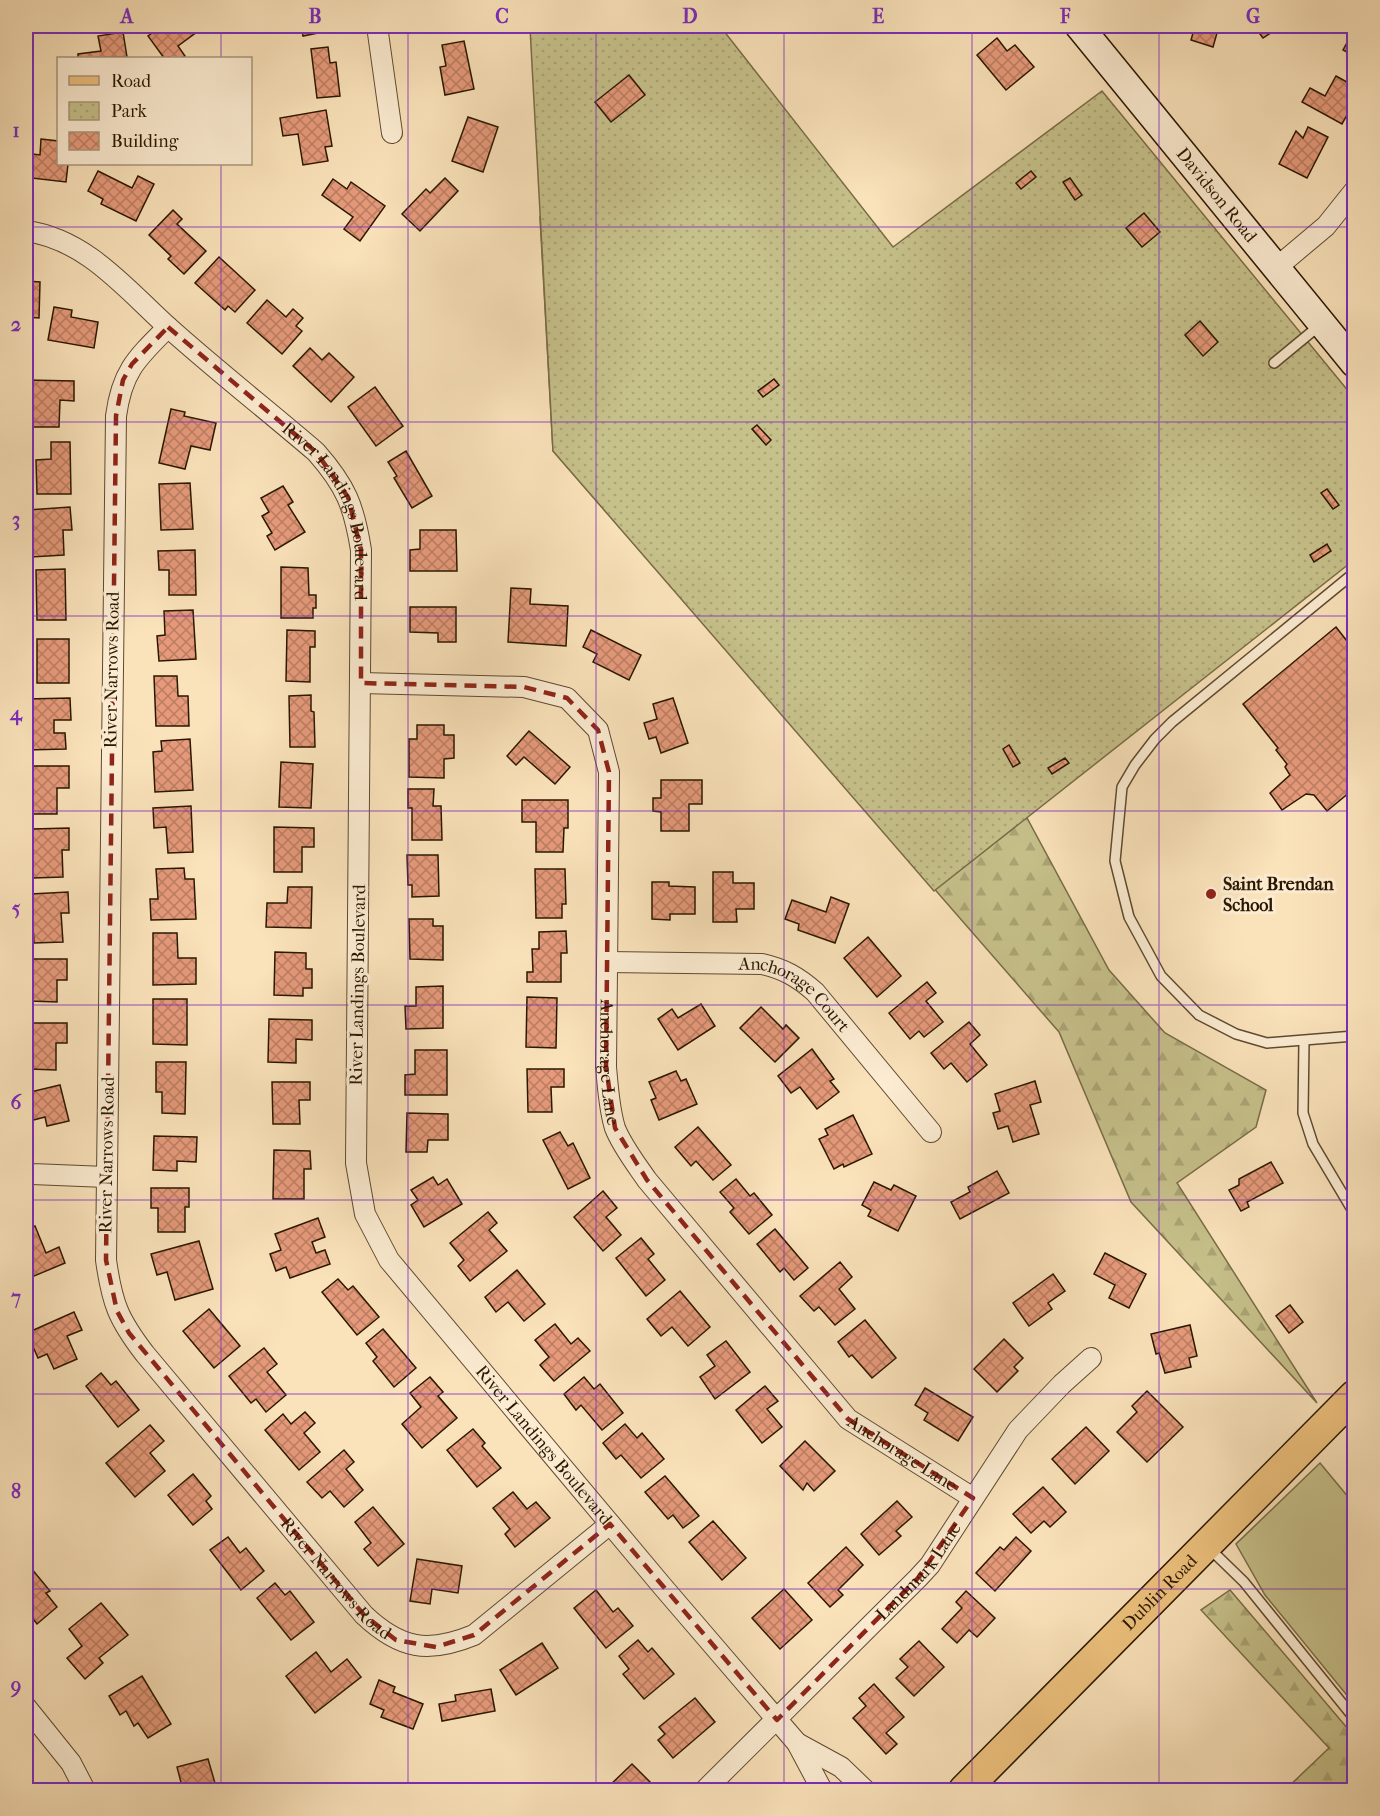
<svg xmlns="http://www.w3.org/2000/svg" width="1380" height="1816" font-family="'IM FELL French Canon',serif">
<style>
.green{fill:#c6c08a;stroke:#786c46;stroke-width:1.5}
.forest{fill:url(#forest-firs);stroke:#786c46;stroke-width:1.5}
.park{fill:url(#park-dots);stroke:#786c46;stroke-width:1.5}
.building{fill:url(#building-cross-hatch);stroke:#2a1701;stroke-width:1.5}
.lines{fill:none;stroke-linecap:round;stroke-linejoin:round}
.lane-casing{stroke:#5e4a2f;stroke-width:12}
.street-casing{stroke:#5e4a2f;stroke-width:22}
.secondary-casing{stroke:#2a1701;stroke-width:30}
.primary-casing{stroke:#2a1701;stroke-width:33}
.lane{stroke:#fcecd2;stroke-width:9}
.street{stroke:#fcecd2;stroke-width:20}
.secondary{stroke:#fcecd2;stroke-width:27}
.primary{stroke:#edc17d;stroke-width:30}
.marked{fill:none;stroke:#8f2418;stroke-width:4.5;stroke-dasharray:12 8;stroke-linejoin:round}
.grid{fill:none;stroke:#7b2cbf;stroke-width:1.5;stroke-opacity:0.55}
.poi-dot{fill:#8f2418;stroke:#fcecd2;stroke-width:2}
.labels{text-anchor:middle;dominant-baseline:central;stroke-width:6;stroke-linejoin:round;paint-order:stroke}
.street-label{font-size:18px;fill:#2a1701;stroke:#fcecd2}
.poi-label{font-size:18px;font-weight:bold;fill:#2a1701;stroke:#fcecd2;text-anchor:start}
.neatline{fill:none;stroke:#7b2cbf;stroke-width:2}
.grid-label{font-size:20px;text-anchor:middle;font-weight:bold;fill:#7b2cbf}
</style>
<defs>
<pattern id="forest-firs" width="22" height="20" patternUnits="userSpaceOnUse" patternTransform="scale(1.5)"><rect width="22" height="20" fill="#c6c08a"/><path d="M5 1l3.5 6h-7zM16 11l3.5 6h-7z" fill="#aaa475"/></pattern>
<pattern id="park-dots" width="8" height="8" patternUnits="userSpaceOnUse" patternTransform="scale(1.5)"><rect width="8" height="8" fill="#c6c08a"/><path d="M2 2h.1M6 6h.1" fill="none" stroke="#aaa475" stroke-width="1.8" stroke-linecap="round"/></pattern>
<pattern id="building-cross-hatch" width="8" height="8" patternUnits="userSpaceOnUse" patternTransform="scale(1.5)"><rect width="8" height="8" fill="#e69a7b"/><path d="M0 0l8 8M0 8l8-8" fill="none" stroke="#bb7d62"/></pattern>
</defs>
<rect width="100%" height="100%" fill="#fae2ba"/>
<filter id="stains"><feTurbulence type="fractalNoise" baseFrequency=".00333" numOctaves="4"/><feColorMatrix values="0 0 0 0 .2 0 0 0 0 .09 0 0 0 0 .02 0 0 0 .5 -.17"/></filter>
<radialGradient id="worn" r=".72"><stop offset=".6" stop-color="#630" stop-opacity="0"/><stop offset="1" stop-color="#630" stop-opacity=".3"/></radialGradient>
<path class="green" d="M1320,1463L1354,1504V1704L1265,1595L1236,1544Z"/>
<g class="forest">
<path d="M540,218L733,466L1027,818L1109,970L1165,1033L1266,1090L1256,1127L1177,1183L1317,1403L1131,1202L1059,1032L553,451Z"/>
<path d="M1230,1590L1354,1736V1790H1285L1329,1748L1201,1610Z"/>
</g>
<path class="park" d="M533,26H720L893,247L1102,91L1354,398V560L934,891L553,451L530,28Z"/>
<g class="building">
<path d="M162,26H199L201,29L178,46L185,56L182,58H170L169,57L164,58L148,36Z"/>
<path d="M301,26H332L333,30L303,36Z"/>
<path d="M1195,26H1219L1213,47L1191,40Z"/>
<path d="M1254,26H1281L1263,38Z"/>
<path d="M1354,30V56L1343,50Z"/>
<path d="M123,32L127,57L78,58V54L101,51L98,36Z"/>
<path d="M997,38L1007,51L1015,45L1034,67L1006,90L977,55Z"/>
<path d="M464,41L474,89L445,95L440,67L446,66L442,45Z"/>
<path d="M328,47L330,63L336,62L340,96L317,98L311,49Z"/>
<path d="M629,75L645,95L611,122L595,102Z"/>
<path d="M1336,76L1354,86V102L1342,124L1302,102L1310,88L1325,96Z"/>
<path d="M326,110L332,146L325,147L328,161L303,165L298,134L283,136L280,118Z"/>
<path d="M468,117L498,127L483,172L452,161Z"/>
<path d="M1308,127L1328,137L1307,178L1279,164L1296,131L1303,138Z"/>
<path d="M41,139L58,141V164H68L66,182L32,178L31,183L26,182V153L40,155Z"/>
<path d="M98,171L132,188L138,176L154,184L136,221L101,204L103,199L88,191Z"/>
<path d="M1031,171L1036,177L1021,189L1016,183Z"/>
<path d="M445,178L458,191L420,231L402,214L426,189L430,193Z"/>
<path d="M1070,178L1082,195L1075,200L1063,182Z"/>
<path d="M333,179L347,189L351,182L385,206L360,241L344,229L353,217L322,195Z"/>
<path d="M173,210L182,219L177,224L206,251L184,274L168,259L171,256L149,235Z"/>
<path d="M1144,213L1160,232L1142,247L1126,228Z"/>
<path d="M219,257L255,290L235,312L228,306L225,310L195,283Z"/>
<path d="M26,281L40,282L39,318L26,317Z"/>
<path d="M267,300L286,317L293,309L303,318L296,326L302,331L282,354L247,323Z"/>
<path d="M54,307L72,310L71,317L98,322L94,348L48,340Z"/>
<path d="M1200,321L1218,342L1203,356L1185,335Z"/>
<path d="M310,348L322,360L329,353L354,377L331,402L293,366Z"/>
<path d="M774,379L779,385L763,397L758,391Z"/>
<path d="M26,380L74,381V401L60,400L59,427H26Z"/>
<path d="M375,387L403,426L376,446L348,407Z"/>
<path d="M171,409L185,412L184,416L216,423L210,450L191,446L185,469L159,463Z"/>
<path d="M757,425L771,440L766,445L752,429Z"/>
<path d="M51,442H70L71,494H37L36,460L51,459Z"/>
<path d="M406,451L432,496L412,508L394,478L397,476L388,462Z"/>
<path d="M190,483L193,529L161,530L159,484Z"/>
<path d="M283,486L293,502L288,505L305,532L275,550L267,536L272,533L262,516L269,512L261,498Z"/>
<path d="M1327,489L1339,505L1333,509L1321,493Z"/>
<path d="M70,507L72,530H63L64,555L31,557L28,510Z"/>
<path d="M420,530H456L457,571H410V550L420,549Z"/>
<path d="M1327,544L1331,551L1314,562L1310,555Z"/>
<path d="M195,550L196,595H169V570H159L158,551Z"/>
<path d="M281,567L308,568L309,595H316V608H313V618H281Z"/>
<path d="M65,569L66,620H37L36,570Z"/>
<path d="M511,588L531,589L530,604L568,606L566,646L508,642Z"/>
<path d="M410,607H456V642H438V633L410,632Z"/>
<path d="M193,610L196,659L159,661L157,636L165,635L164,611Z"/>
<path d="M1336,627L1354,650V798L1350,792L1327,811L1314,795L1306,794L1282,810L1270,793L1290,775L1285,767L1287,764L1276,750L1278,748L1243,704Z"/>
<path d="M287,630L315,631V647H310V682L286,681Z"/>
<path d="M591,630L641,655L629,680L593,662L597,654L583,647Z"/>
<rect x="37" y="639" width="32" height="44"/>
<path d="M154,676H177L178,696H188L189,726H156Z"/>
<path d="M311,695V711L314,712L315,747H290L289,696Z"/>
<path d="M70,698L71,720H54V733H65L66,749L26,750V699Z"/>
<path d="M673,698L688,743L661,753L656,737L649,739L644,723L657,719L653,704Z"/>
<path d="M417,725H444V735H454V758L444,759V778L409,777V739H417Z"/>
<path d="M529,731L570,767L555,784L524,757L516,765L507,756Z"/>
<path d="M190,739L193,790L155,792L153,752L162,751L161,741Z"/>
<path d="M1009,745L1020,763L1013,767L1003,749Z"/>
<path d="M1065,758L1069,763L1052,774L1048,768Z"/>
<path d="M281,762L313,764L311,808L279,807Z"/>
<path d="M31,766H69V788H57V814H31Z"/>
<path d="M661,780H702V804H689V831H661V812L653,811V798H661Z"/>
<path d="M408,789H434L433,806H441L442,840H412V808H408Z"/>
<path d="M522,800H568V828H564L563,852H536V822H522Z"/>
<path d="M191,806L193,852L168,853L166,827L154,828L153,808Z"/>
<path d="M274,827L314,828V847H302V872H274Z"/>
<path d="M69,828V850H62L63,877L33,878L32,829Z"/>
<path d="M407,855H438L439,896L412,897V885H408Z"/>
<path d="M184,868L185,879H194L196,919L151,920L150,899H158L156,869Z"/>
<path d="M535,869H565L566,904H562V918H536Z"/>
<path d="M713,872H733V883H754V909H736L737,922H713Z"/>
<path d="M652,882H669V886L695,887V914H670V920L652,919Z"/>
<path d="M288,887H312L311,928L266,927L267,903H287Z"/>
<path d="M68,892L69,913H61L63,942L34,943L31,894Z"/>
<path d="M831,897L849,904L835,943L798,930L799,924L785,919L792,900L826,912Z"/>
<path d="M409,919H433V926H443V960L410,959Z"/>
<path d="M566,931L567,953H561V982H527V972H533L532,949H539V932Z"/>
<path d="M153,933H177L178,958H196V984L153,985Z"/>
<path d="M868,937L901,976L877,997L844,958Z"/>
<path d="M275,952L306,953V969H312V988H303V996L274,995Z"/>
<path d="M30,959H67V980H57V1002L30,1001Z"/>
<path d="M927,982L936,993L926,1001L943,1022L924,1037L919,1031L910,1039L889,1013Z"/>
<path d="M443,986V1028L406,1029L405,1006H416V987Z"/>
<path d="M527,997L557,998L556,1048L526,1047Z"/>
<path d="M153,999H187V1045L153,1044Z"/>
<path d="M701,1004L715,1026L678,1050L658,1019L672,1009L678,1018Z"/>
<path d="M761,1007L783,1029L786,1025L799,1038L775,1062L740,1028Z"/>
<path d="M269,1019L312,1020V1040L296,1039V1063L268,1062Z"/>
<path d="M969,1022L980,1035L970,1044L987,1065L967,1082L951,1063L944,1069L931,1053Z"/>
<path d="M26,1023H67V1043H56V1070L29,1069V1041H26Z"/>
<path d="M812,1049L834,1079L830,1081L839,1092L817,1109L800,1087L791,1093L778,1076Z"/>
<path d="M415,1050H447V1095H405V1075L415,1074Z"/>
<path d="M156,1062H186L185,1114L162,1113V1092H156Z"/>
<path d="M527,1069H564V1087H551L552,1112H528Z"/>
<path d="M676,1071L681,1081L686,1079L697,1104L659,1120L651,1100L656,1098L649,1082Z"/>
<path d="M1035,1081L1041,1102L1030,1105L1039,1134L1013,1142L1008,1126L998,1129L993,1113L1000,1111L995,1094Z"/>
<path d="M272,1082H310V1100H299L300,1124H273Z"/>
<path d="M60,1085L69,1121L47,1126L45,1117L26,1122V1093Z"/>
<path d="M407,1113L448,1114V1140H428L427,1152H406Z"/>
<path d="M853,1115L872,1154L844,1167L843,1164L834,1169L819,1139L828,1135L825,1129Z"/>
<path d="M698,1127L731,1165L713,1180L696,1161L691,1166L675,1147Z"/>
<path d="M560,1132L568,1146L573,1143L590,1178L568,1189L543,1140Z"/>
<path d="M154,1136L197,1137L196,1162L177,1161V1171L153,1170Z"/>
<path d="M274,1150L310,1151L311,1169H304V1199H273Z"/>
<path d="M1271,1162L1283,1183L1247,1202L1249,1207L1241,1211L1229,1190L1239,1185V1179Z"/>
<path d="M997,1171L1009,1193L960,1219L951,1202L970,1192L968,1187Z"/>
<path d="M433,1177L438,1185L447,1179L462,1204L424,1227L411,1205L418,1200L411,1190Z"/>
<path d="M736,1179L750,1196L754,1193L772,1215L749,1234L730,1212L734,1208L720,1192Z"/>
<path d="M874,1182L891,1190L894,1185L916,1196L898,1231L868,1216L871,1210L862,1205Z"/>
<path d="M151,1188H189V1207H185V1232H158V1208H151Z"/>
<path d="M603,1191L617,1208L606,1217L621,1235L603,1251L574,1217Z"/>
<path d="M488,1212L497,1223L489,1230L507,1251L470,1281L458,1266L464,1260L450,1243Z"/>
<path d="M318,1218L325,1237L312,1242L316,1253L325,1250L330,1264L290,1278L286,1267L276,1271L270,1254L281,1250L275,1234Z"/>
<path d="M35,1226L46,1253L59,1247L65,1263L27,1279L26,1230Z"/>
<path d="M775,1229L808,1268L794,1280L784,1268L780,1272L757,1244Z"/>
<path d="M641,1238L654,1254L648,1259L665,1280L646,1296L616,1258Z"/>
<path d="M199,1241L213,1289L175,1300L167,1272L157,1275L151,1254Z"/>
<path d="M1105,1253L1146,1274L1129,1308L1109,1298L1115,1285L1094,1274Z"/>
<path d="M840,1262L852,1277L839,1289L855,1309L835,1325L819,1307L814,1311L800,1296Z"/>
<path d="M517,1270L545,1304L524,1321L508,1302L496,1312L485,1297Z"/>
<path d="M1053,1274L1065,1291L1048,1303L1052,1309L1029,1326L1013,1303Z"/>
<path d="M338,1279L348,1290L353,1286L379,1317L357,1335L322,1292Z"/>
<path d="M680,1291L710,1327L688,1346L672,1327L661,1336L647,1319Z"/>
<path d="M1290,1305L1303,1322L1289,1333L1276,1316Z"/>
<path d="M209,1309L240,1346L214,1368L183,1331Z"/>
<path d="M74,1312L82,1330L67,1336L77,1359L54,1369L47,1354L38,1358L27,1333Z"/>
<path d="M865,1320L896,1358L872,1378L852,1355L849,1357L838,1342Z"/>
<path d="M555,1324L571,1344L578,1338L590,1351L554,1381L540,1365L549,1357L535,1340Z"/>
<path d="M1190,1325L1197,1356L1189,1358L1191,1367L1165,1373L1159,1353L1156,1354L1151,1334Z"/>
<path d="M383,1329L416,1368L394,1387L373,1361L377,1357L366,1343Z"/>
<path d="M1004,1339L1023,1358L1014,1367L1018,1371L997,1392L974,1369Z"/>
<path d="M726,1341L750,1372L715,1399L700,1377L715,1366L707,1355Z"/>
<path d="M264,1348L277,1364L267,1372L286,1395L266,1412L256,1399L251,1403L229,1376Z"/>
<path d="M101,1373L111,1385L116,1381L139,1410L118,1427L86,1386Z"/>
<path d="M430,1377L443,1392L438,1396L457,1418L422,1448L402,1424L421,1407L410,1393Z"/>
<path d="M584,1377L594,1389L600,1384L623,1413L602,1430L581,1405L576,1410L564,1394Z"/>
<path d="M765,1386L778,1401L767,1409L782,1427L762,1443L736,1410Z"/>
<path d="M925,1388L973,1417L958,1441L924,1420L928,1413L915,1405Z"/>
<path d="M1147,1391L1183,1427L1147,1462L1117,1432L1137,1412L1132,1406Z"/>
<path d="M305,1412L315,1423L304,1433L320,1452L299,1470L265,1430L283,1414L291,1424Z"/>
<path d="M625,1424L637,1438L642,1433L664,1459L641,1478L621,1455L616,1459L603,1443Z"/>
<path d="M150,1425L164,1441L150,1453L165,1471L135,1497L106,1463Z"/>
<path d="M1086,1427L1109,1451L1075,1484L1052,1459Z"/>
<path d="M473,1429L485,1443L482,1446L501,1468L477,1487L447,1450Z"/>
<path d="M805,1441L835,1471L814,1491L807,1483L803,1490L780,1466Z"/>
<path d="M344,1450L354,1462L346,1469L363,1490L344,1507L330,1491L322,1498L307,1482Z"/>
<path d="M193,1474L211,1496L206,1501L212,1509L193,1525L168,1495Z"/>
<path d="M665,1476L699,1516L683,1528L673,1515L668,1519L645,1492Z"/>
<path d="M1043,1487L1066,1512L1050,1527L1044,1521L1031,1533L1013,1514Z"/>
<path d="M513,1492L527,1509L536,1502L550,1518L515,1547L505,1534L510,1529L493,1508Z"/>
<path d="M897,1501L912,1517L896,1531L901,1536L879,1555L861,1534Z"/>
<path d="M373,1507L404,1544L378,1566L364,1549L371,1543L355,1522Z"/>
<path d="M713,1521L746,1558L722,1580L689,1542Z"/>
<path d="M228,1537L240,1553L246,1548L264,1571L241,1590L210,1550Z"/>
<path d="M1016,1537L1031,1551L995,1591L976,1573L1000,1547L1004,1550Z"/>
<path d="M846,1547L863,1565L838,1590L843,1595L830,1607L808,1583Z"/>
<path d="M417,1559L462,1566L458,1593L432,1589L430,1604L410,1601Z"/>
<path d="M26,1562L50,1591L46,1593L57,1607L37,1624L26,1610Z"/>
<path d="M275,1583L285,1595L290,1591L314,1622L291,1640L257,1598Z"/>
<path d="M784,1589L812,1620L780,1649L752,1618Z"/>
<path d="M596,1590L613,1612L618,1608L633,1626L606,1648L574,1608Z"/>
<path d="M966,1591L995,1618L977,1637L969,1630L957,1643L942,1629L962,1608L956,1602Z"/>
<path d="M101,1603L128,1635L99,1658L103,1663L85,1679L67,1658L82,1646L69,1629Z"/>
<path d="M638,1640L648,1652L652,1648L674,1674L644,1699L623,1674L629,1669L619,1656Z"/>
<path d="M919,1641L944,1667L914,1696L896,1678L908,1667L900,1659Z"/>
<path d="M542,1643L558,1668L516,1695L500,1670Z"/>
<path d="M316,1652L331,1672L347,1659L361,1677L315,1713L286,1676Z"/>
<path d="M142,1676L171,1724L148,1738L138,1723L134,1726L126,1711L120,1715L109,1696Z"/>
<path d="M379,1680L395,1687L393,1692L423,1704L413,1729L381,1717L384,1710L370,1704Z"/>
<path d="M874,1684L904,1717L886,1733L897,1744L886,1754L853,1718L866,1706L859,1698Z"/>
<path d="M491,1689L495,1711L442,1721L439,1704L456,1701L455,1695Z"/>
<path d="M695,1698L715,1722L673,1758L658,1740L665,1734L659,1727Z"/>
<path d="M208,1759L217,1790H183L177,1767Z"/>
<path d="M632,1764L652,1784L645,1790H605Z"/>
</g>
<g class="lines">
<g class="lane-casing">
<g id="lane">
<path d="M1274,363L1320,325"/>
<path d="M1354,573L1172,722L1155,739L1135,765L1122,787L1115,861L1129,917L1161,976L1199,1015L1236,1034L1267,1043L1354,1036"/>
<path d="M1304,1041L1303,1113L1313,1144L1354,1213"/>
<path d="M1209,1548L1244,1582L1354,1718"/>
</g>
</g>
<g class="street-casing">
<g id="street">
<path d="M377,26L392,133"/>
<path id="s1" d="M26,231C86,239 126,289 168,327C216,370 267,410 316,452C346,486 354,506 361,550L356,1163L365,1214L389,1260L663,1587L797,1743L822,1790"/>
<path d="M1276,268L1326,226L1354,191"/>
<path id="s2" d="M168,327C137,358 122,371 116,416L106,1260C112,1303 118,1319 145,1354L364,1615C400,1649 428,1654 474,1635L610,1524"/>
<path id="s3" d="M361,683L524,687L567,698L598,730L609,772L606,1067C608,1087 609,1109 615,1128C622,1146 636,1164 647,1180L848,1419L973,1498"/>
<path id="s4" d="M607,962L762,964C784,969 798,977 815,992L931,1132"/>
<path d="M26,1172L32,1174L106,1177"/>
<path d="M26,1707L71,1763L85,1790"/>
<path d="M797,1743L841,1767L865,1790"/>
<path id="s5" d="M705,1790L918,1578L930,1565L1018,1430L1062,1384L1091,1358"/>
</g>
</g>
<g class="secondary-casing">
<g id="secondary">
<path id="s6" d="M1079,26L1354,363"/>
</g>
</g>
<g class="primary-casing">
<g id="primary">
<path id="s7" d="M964,1790L1354,1396"/>
</g>
</g>
<use href="#lane" class="lane"/>
<use href="#street" class="street"/>
<use href="#secondary" class="secondary"/>
<use href="#primary" class="primary"/>
</g>
<path class="marked" d="M168,327L316,452L348,497L361,550V683L524,687L567,698L598,730L609,772L606,1067L615,1128L647,1180L848,1419L973,1498L918,1578L777,1720L610,1524L474,1635L436,1647L396,1640L364,1615L129,1333L117,1311L106,1260L116,416L123,380L132,364Z"/>
<path class="grid" d="M221,26V58M408,26V1790M596,26V1790M784,26V1790M972,26V1790M1159,26V1790M221,164V1790M26,227H1354M26,422H1354M26,616H1354M26,811H1354M26,1005H1354M26,1200H1354M26,1394H1354M26,1589H1354"/>
<circle class="poi-dot" cx="1211" cy="894" r="6"/>
<g class="labels">
<g class="street-label">
<text stroke="none"><textPath href="#s6" startOffset="218">Davidson Road</textPath></text>
<text stroke="none"><textPath href="#s1" startOffset="428">River Landings Boulevard</textPath></text>
<text transform="translate(112 670) rotate(-89)">River Narrows Road</text>
<text transform="translate(358 985) rotate(-89)">River Landings Boulevard</text>
<text stroke="none"><textPath href="#s4" startOffset="198">Anchorage Court</textPath></text>
<text stroke="none"><textPath href="#s3" startOffset="586">Anchorage Lane</textPath></text>
<text transform="translate(107 1155) rotate(-89)">River Narrows Road</text>
<text stroke="none"><textPath href="#s1" startOffset="1436">River Landings Boulevard</textPath></text>
<text stroke="none"><textPath href="#s3" startOffset="1090">Anchorage Lane</textPath></text>
<text stroke="none"><textPath href="#s5" startOffset="306">Landmark Lane</textPath></text>
<text stroke="none"><textPath href="#s2" startOffset="1348">River Narrows Road</textPath></text>
<text stroke="none"><textPath href="#s7" startOffset="278">Dublin Road</textPath></text>
</g>
<g class="poi-label">
<text x="1223" y="884">Saint Brendan<tspan x="1223" dy="21">School</tspan></text>
</g>
</g>
<rect width="1380" height="1816" fill="none" stroke="#fae2ba" stroke-width="66"/>
<rect x="57" y="57" width="195" height="108" fill="#fcecd2" stroke="#a8977e" stroke-width="1.5"/>
<rect x="69" y="76" width="30" height="9" fill="#edc17d" stroke="#a8977e" stroke-width="1.5"/>
<text x="111" y="87" font-size="18" fill="#2a1701">Road</text>
<rect x="69" y="102" width="30" height="18" fill="url(#park-dots)" stroke="#a8977e" stroke-width="1.5"/>
<text x="111" y="117" font-size="18" fill="#2a1701">Park</text>
<rect x="69" y="132" width="30" height="18" fill="url(#building-cross-hatch)" stroke="#a8977e" stroke-width="1.5"/>
<text x="111" y="147" font-size="18" fill="#2a1701">Building</text>
<rect x="33" y="33" width="1314" height="1750" class="neatline"/>
<g class="grid-label">
<text x="127" y="23">A</text>
<text x="315" y="23">B</text>
<text x="502" y="23">C</text>
<text x="690" y="23">D</text>
<text x="878" y="23">E</text>
<text x="1065" y="23">F</text>
<text x="1253" y="23">G</text>
<text x="16" y="137">1</text>
<text x="16" y="331">2</text>
<text x="16" y="526">3</text>
<text x="16" y="720">4</text>
<text x="16" y="915">5</text>
<text x="16" y="1109">6</text>
<text x="16" y="1304">7</text>
<text x="16" y="1498">8</text>
<text x="16" y="1693">9</text>
</g>
<rect width="100%" height="100%" filter="url(#stains)"/>
<rect width="100%" height="100%" fill="url(#worn)"/>
</svg>
